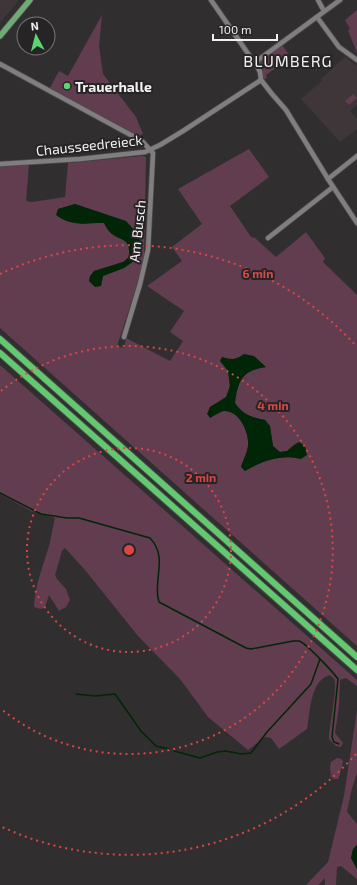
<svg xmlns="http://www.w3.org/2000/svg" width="357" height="885" font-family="'Exo 2',sans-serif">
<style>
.built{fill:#3f363a}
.green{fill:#623d50;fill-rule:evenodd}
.water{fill:#002607}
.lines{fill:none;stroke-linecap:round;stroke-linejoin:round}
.stream{stroke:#002607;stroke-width:1.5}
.minor-casing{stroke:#4d4a4c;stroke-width:6}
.major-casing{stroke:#4d4a4c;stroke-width:7}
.highway-casing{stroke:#4d4a4c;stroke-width:8}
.minor{stroke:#817e7f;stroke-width:4.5}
.major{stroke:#6eab77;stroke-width:5.5}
.highway{stroke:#62c971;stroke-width:6}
.ring{fill:none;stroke:#da4646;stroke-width:2;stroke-dasharray:2 4}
.poi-dot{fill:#5ad56f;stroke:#272426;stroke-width:1.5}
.labels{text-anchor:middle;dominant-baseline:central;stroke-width:4;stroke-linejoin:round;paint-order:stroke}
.poi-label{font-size:14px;font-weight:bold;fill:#f2f0f1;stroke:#272426;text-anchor:start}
.street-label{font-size:14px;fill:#f2f0f1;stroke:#272426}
.quarter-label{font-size:16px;letter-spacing:1px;fill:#f2f0f1;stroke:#272426}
.centre{fill:#da4646;stroke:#272426;stroke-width:2}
.ring-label{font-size:12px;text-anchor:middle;font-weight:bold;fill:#da4646;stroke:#272426;stroke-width:4;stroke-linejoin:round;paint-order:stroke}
</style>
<rect width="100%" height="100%" fill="#312e30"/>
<g class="built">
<path d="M0,0H19L0,23Z"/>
<path d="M345,57L357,66V104L350,111L357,119V129L340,142L301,99L322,81L321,79Z"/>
</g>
<g class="green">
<path d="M357,10V53L348,30L350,29L345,20Z"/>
<path d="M102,15L99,46L103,74L136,117L143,134L138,136L50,88L59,71L68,76Z"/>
<path d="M281,46H283L291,58L279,66L277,62H274V65L277,67L266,75L267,77L264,80L258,64V62Z"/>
<path d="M353,94L357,98L349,105L345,101Z"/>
<path d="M249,149L269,177L230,206L251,237L255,238L276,257L306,232L325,258L323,262L357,295V646L0,328V166L29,164L26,201L32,202L65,197L68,163L142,156L146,157L144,264L117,346L124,348L126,338L170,361L183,341L170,332L184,311L147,286L182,261L172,247L202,224L178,189ZM75,204L125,221L138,258L124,268L103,276L101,286L94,271L123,262L130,257C131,235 118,242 109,231C107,229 105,225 104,222L80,224L58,209ZM244,354L266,367C242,371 238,380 235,403C243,415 251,417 265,420L270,426L273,446L280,452L287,451L294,445L301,459C281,454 262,461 245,471L241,466C243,460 248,452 248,445C249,433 241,415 229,412C223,410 216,409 210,407C215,404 223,401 226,397C234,385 227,369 223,358C232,360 236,360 244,354Z"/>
<path d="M0,365L357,680V686L346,678L340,680L339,706L335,733L343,743L341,747L336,746L329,739C329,727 338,686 334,679C334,679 330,675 330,675C310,680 310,713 307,729L279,749L271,738L265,737L248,750L208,717L180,679L138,636L85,570L65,548L62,551L55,575L57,579L66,589L70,600L66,607L59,611L49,595L45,607L41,609L34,607C35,585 43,566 49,546C51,537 53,527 55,518L31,511L0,494Z"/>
<path d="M357,710V773L352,788L347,812L357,824V845L353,849L351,858L357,869V879L341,866L337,867L336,885H325V878L318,885H306L328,862L344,796Z"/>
<path d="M337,758L342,759L343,762L339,777L338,779H334L331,777L330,767L331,762Z"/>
</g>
<g class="water">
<path d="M75,204L126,221L136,232L141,241L138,258L124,268L103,276L101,286L95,287L89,281L90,276L94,271L123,262L129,257C131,235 118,242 109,231C107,229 105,225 104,223C85,223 72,227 56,215L58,209Z"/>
<path d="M244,354L254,356L266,367C243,370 238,380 235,403C243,415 251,417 265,420L270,426L273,446L280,452L287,451L294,445L299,442L305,446L307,455L301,459C281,454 262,461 245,471L241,467C243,460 247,453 248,446C250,434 239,409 224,411C219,412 214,416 210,418L207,414L210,407L226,397L230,386L228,371L220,361L222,357C232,360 236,360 244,354Z"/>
<path d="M357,845V869L351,858L353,849Z"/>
</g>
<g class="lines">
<g class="stream">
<path d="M0,493L41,514L67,518H79L150,538C169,558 152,581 159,602L246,648L251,649L293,641C294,641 298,641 299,641C306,643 333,672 338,679L332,737L334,742L339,744"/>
<path d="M76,694L95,696L115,694L141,731L156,746L169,749"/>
<path d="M174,751L200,758L217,752L226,751L241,754L251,753L267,732L311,684L320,659"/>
</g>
<g class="minor-casing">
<g id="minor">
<path d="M211,0L258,68L260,72L261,80L272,94L286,110L328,179L357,223"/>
<path d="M318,0L324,11"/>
<path d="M317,17L339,47L357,60"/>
<path d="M254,63L340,0"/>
<path d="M0,64L142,141L153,153L148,250L140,284L124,337"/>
<path d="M0,164L80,159L145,152L160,145L183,131L261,80"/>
<path d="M328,179L357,156"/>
<path d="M268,238L333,187"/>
</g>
</g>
<g class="major-casing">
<path id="major" d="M0,36L30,0"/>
</g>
<g class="highway-casing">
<g id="highway">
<path d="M0,339L357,657"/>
<path d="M0,353L357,670"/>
</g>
</g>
<use href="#minor" class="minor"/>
<use href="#major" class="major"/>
<use href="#highway" class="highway"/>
</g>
<g class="ring">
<circle cx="129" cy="550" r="102"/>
<path d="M1 391A204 204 0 1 1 1 709"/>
<path d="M356 754A305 305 0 0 1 0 826M0 274A305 305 0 0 1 356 346"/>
</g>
<circle class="poi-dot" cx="67" cy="86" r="4"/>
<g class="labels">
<g class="poi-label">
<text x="75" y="86">Trauerhalle</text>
</g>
<g class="street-label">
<text transform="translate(89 145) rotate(-6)">Chausseedreieck</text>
<text transform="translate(137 231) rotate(-84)">Am Busch</text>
</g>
<g class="quarter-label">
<text x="288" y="60">BLUMBERG</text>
</g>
</g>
<circle cx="129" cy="550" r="6" class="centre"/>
<g class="ring-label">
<text x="258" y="278">6 min</text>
<text x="273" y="410">4 min</text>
<text x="201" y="482">2 min</text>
</g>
<g transform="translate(36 36) rotate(353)"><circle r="19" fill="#272426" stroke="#787677"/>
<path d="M0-3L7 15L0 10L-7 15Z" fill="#5ad56f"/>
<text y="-6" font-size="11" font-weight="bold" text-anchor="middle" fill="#f2f0f1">N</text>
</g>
<path d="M213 34v6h64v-6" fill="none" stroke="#f2f0f1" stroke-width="2"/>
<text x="219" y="34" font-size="12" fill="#f2f0f1" stroke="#272426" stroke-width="3" paint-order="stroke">100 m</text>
</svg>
